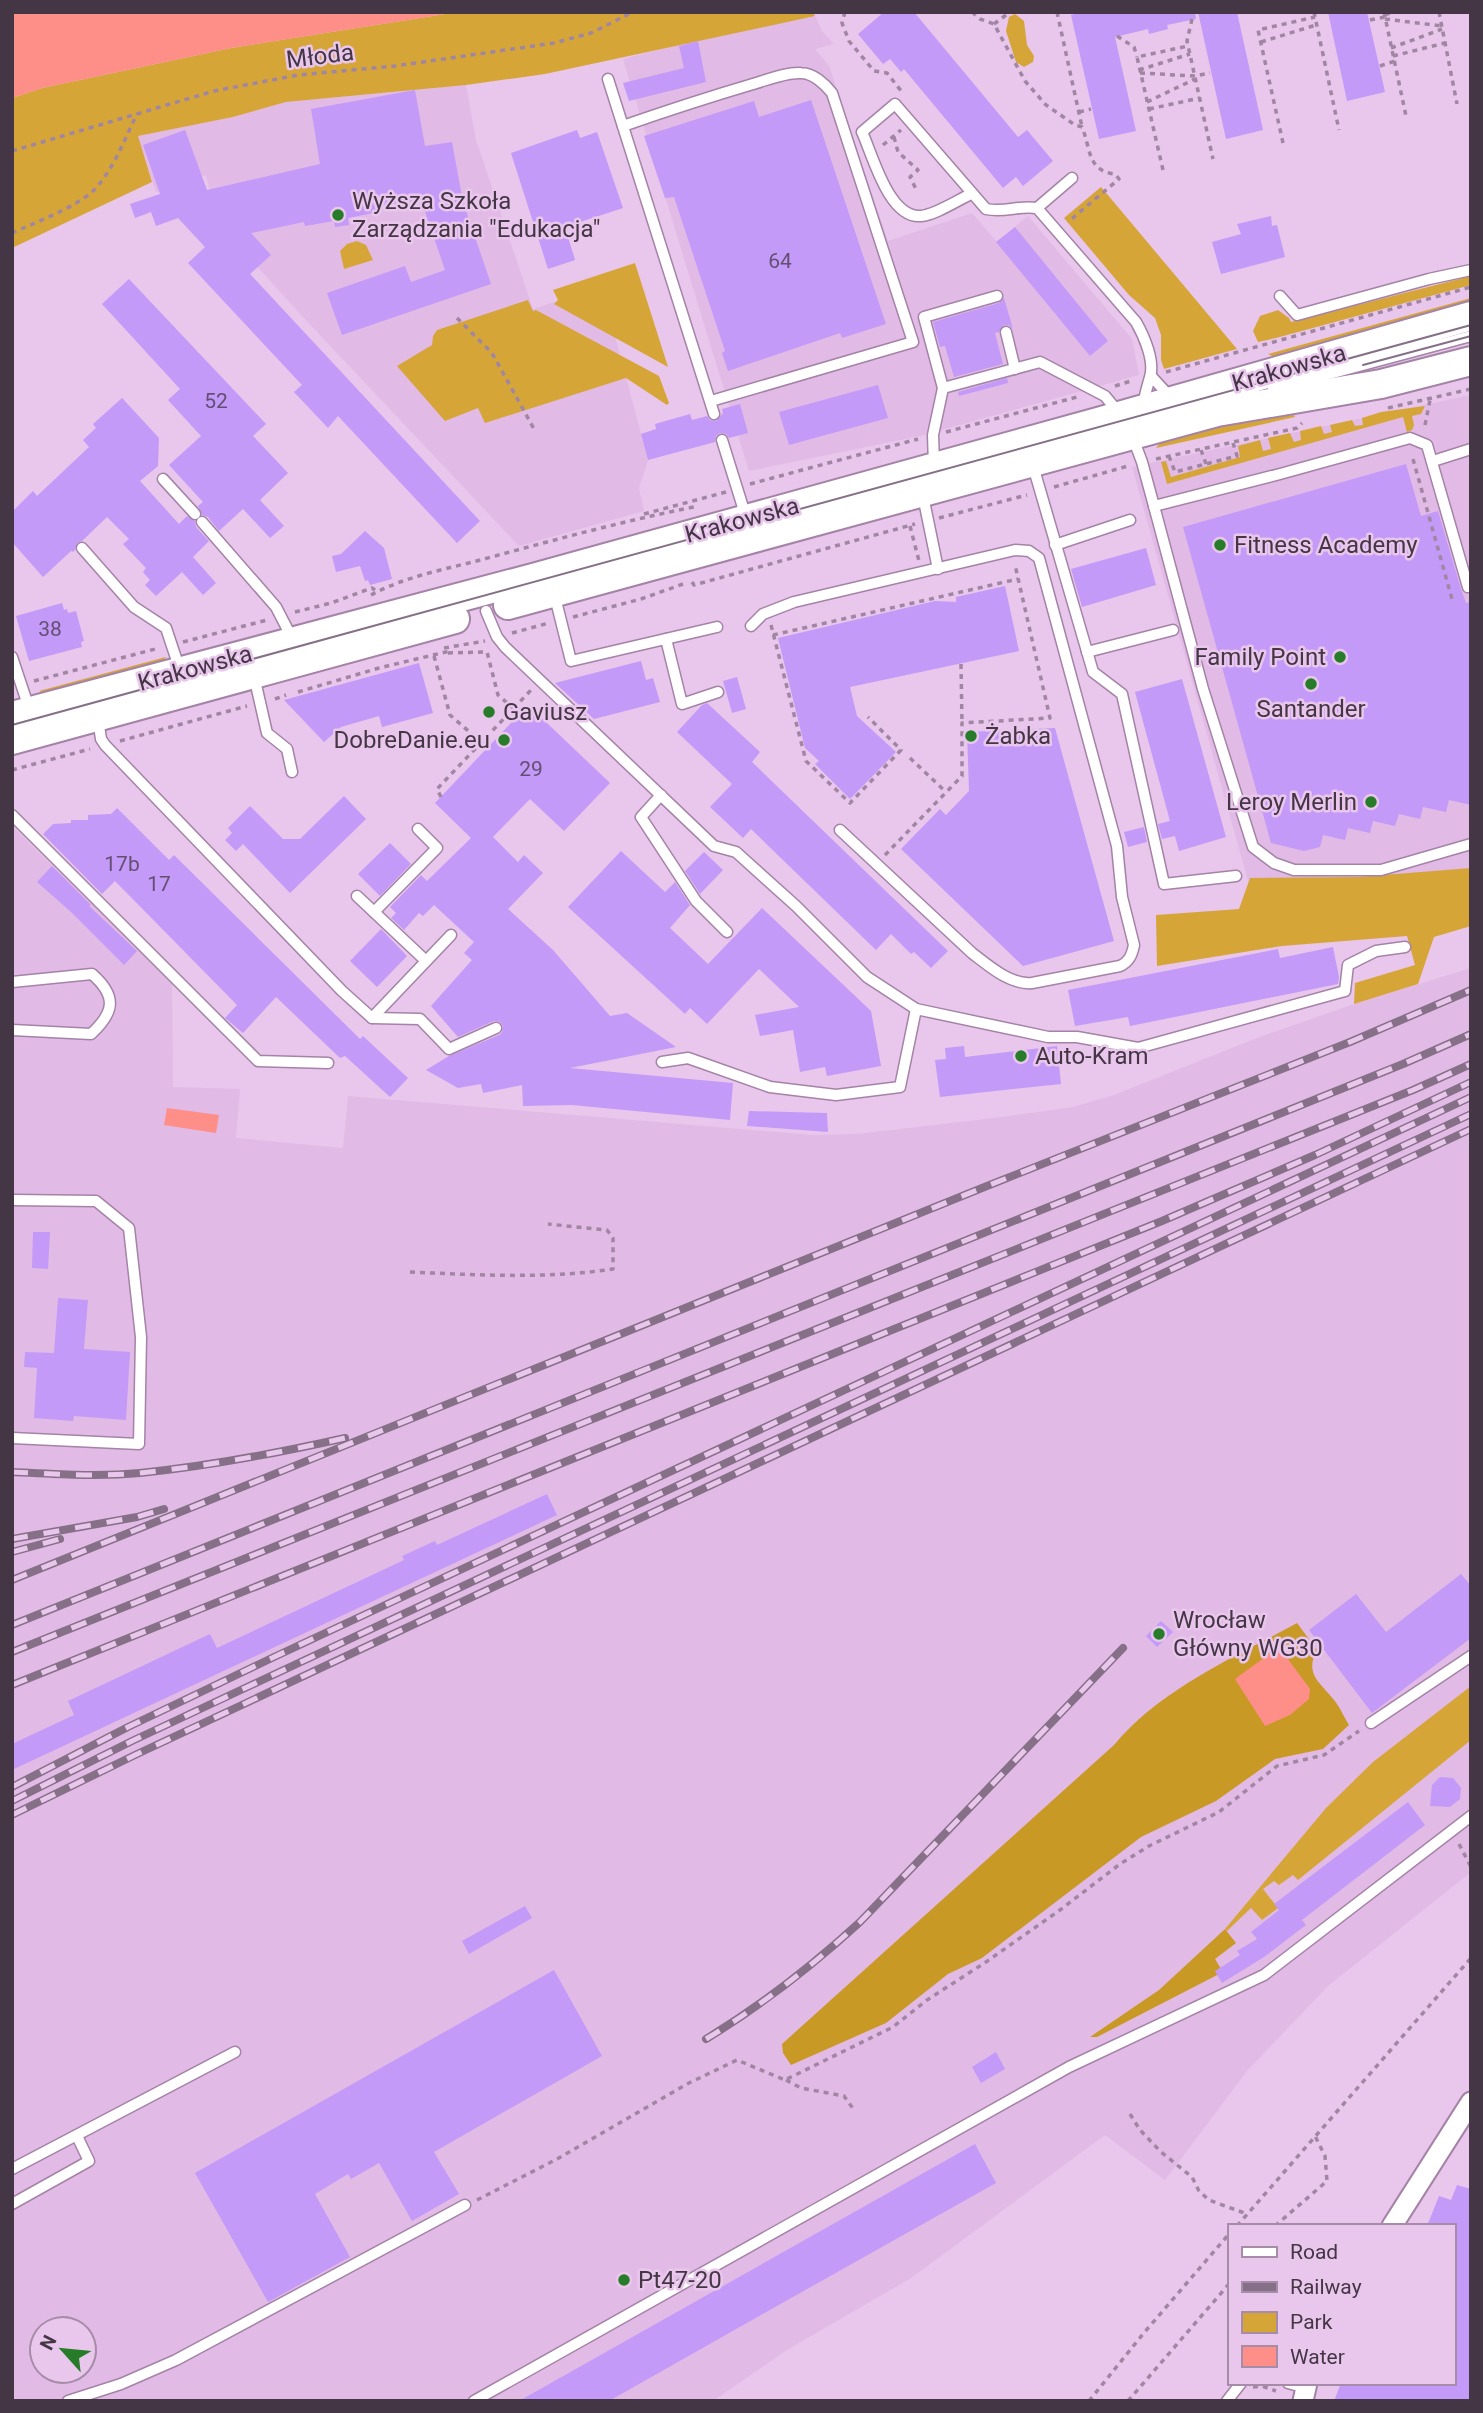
<svg xmlns="http://www.w3.org/2000/svg" width="1483" height="2413" font-family="Roboto,sans-serif">
<style>
.built{fill:#e2bae6;fill-rule:evenodd}
.green{fill:#d6a538}
.forest{fill:#c99925}
.water{fill:#fd8e88}
.building{fill:#c39af7}
.lines{fill:none;stroke-linecap:round;stroke-linejoin:round}
.lane-casing{stroke:#a483a7;stroke-width:13}
.street-casing{stroke:#a483a7;stroke-width:23}
.secondary-casing{stroke:#a483a7;stroke-width:32}
.path{stroke:#a086a2;stroke-width:3.5;stroke-dasharray:5 5;stroke-linecap:butt}
.lane{stroke:#fff;stroke-width:10}
.street{stroke:#fff;stroke-width:19}
.secondary{stroke:#fff;stroke-width:28}
.tram{stroke:#867088;stroke-width:2}
.rail-casing{stroke:#867088;stroke-width:8}
.rail{stroke:#e9c6ec;stroke-width:5;stroke-dasharray:16;stroke-linecap:butt}
.poi-dot{fill:#277c29;stroke:#e9c6ec;stroke-width:2.5}
.labels{text-anchor:middle;dominant-baseline:central;stroke-width:5;stroke-linejoin:round;paint-order:stroke}
.number-label{font-size:21px;fill:#644f72}
.street-label{font-size:24px;fill:#443645;stroke:#e9c6ec}
.poi-label{font-size:24px;fill:#443645;stroke:#e9c6ec;text-anchor:start}
</style>
<rect width="100%" height="100%" fill="#e9c6ec"/>
<g class="built">
<path d="M815,16L822,31L834,44L815,49L829,66L888,241L972,213L997,242L1028,216L1132,339L1139,375L920,436L749,471L623,59L697,40Z"/>
<path d="M466,85L476,140L533,309L602,287L648,460L639,488L644,511L519,546L301,315L218,223L206,175L156,192L137,136L233,117L286,102Z"/>
<path d="M1471,395V870L1326,891L1248,881L1132,467Z"/>
<path d="M12,826L172,983L173,1087L240,1089L236,1138L343,1148L348,1096L813,1135L857,1134L994,1118L1073,1107L1114,1095L1257,1038L1354,1004L1471,968V1872L1328,1986L1247,2071L1165,2180L1105,2135L911,2278L787,2350L713,2401H12ZM42,2329H84V2371H42Z"/>
</g>
<g class="green">
<path d="M458,12H813L815,16L545,74L466,85L286,102L233,117L138,136L152,182L12,248V98L42,88L231,48Z"/>
<path d="M1015,14L1024,21L1027,45L1034,56L1033,62L1024,67L1016,62L1006,31L1009,17Z"/>
<path d="M1101,187L1107,194L1237,349L1164,369L1161,360V335L1155,318L1129,295L1064,218Z"/>
<path d="M357,241L366,245L373,260L344,269L340,251L347,244Z"/>
<path d="M635,263L668,367L554,304L558,300L553,290Z"/>
<path d="M1471,276V285L1276,338L1258,342L1253,331L1260,316L1278,310L1289,318L1291,322Z"/>
<path d="M1471,298V305L1278,359L1268,354Z"/>
<path d="M528,300L533,311L536,310L659,376L669,403L667,405L626,378L485,423L478,408L445,421L397,366L432,345L433,336L437,330Z"/>
<path d="M1425,406L1421,414L1412,416L1414,425L1412,430L1407,432L1403,417L1167,484L1161,462L1166,461L1171,477L1240,457L1238,446L1260,440L1263,451L1271,449L1268,438L1290,433L1294,442L1301,440L1300,431L1321,426L1324,434L1332,432L1330,425L1352,420L1355,426L1363,425L1362,418L1381,412Z"/>
<path d="M1294,415L1295,417L1156,448L1162,440C1206,428 1249,420 1294,415Z"/>
<path d="M166,657L162,663L45,693L39,691Z"/>
<path d="M1471,868V926L1434,937L1418,984L1354,1004L1355,983L1415,965L1407,936L1282,946L1157,966L1156,915L1239,909L1250,878L1358,877Z"/>
<path d="M1471,1686V1740L1298,1880L1293,1875L1279,1885L1274,1881L1263,1889L1278,1908L1262,1920L1251,1908L1227,1931L1225,1929L1326,1808L1373,1762Z"/>
</g>
<g class="forest">
<path d="M1297,1623L1317,1650C1304,1674 1320,1682 1334,1700C1340,1707 1344,1717 1349,1725L1323,1749L1275,1759L1216,1801L1141,1837L982,1958L948,1974L886,2023L791,2065L783,2053L782,2044L1114,1745C1161,1689 1233,1658 1297,1623Z"/>
<path d="M1225,1929L1236,1943L1215,1959L1223,1972L1097,2037H1090L1159,1990Z"/>
</g>
<g class="water">
<path d="M12,12H458L231,48L42,88L12,98Z"/>
<path d="M167,1108L219,1115L216,1133L164,1125Z"/>
<path d="M1279,1647L1310,1689L1309,1699L1290,1715L1265,1726L1235,1679Z"/>
</g>
<g class="building">
<path d="M884,12H914L1018,137L1027,130L1053,161L1023,186L1016,177L1003,188L904,69L901,72L890,59L883,64L858,34Z"/>
<path d="M1082,12H1195L1196,19L1167,25L1168,29L1149,34L1148,29L1115,37L1136,131L1099,139L1071,15Z"/>
<path d="M1198,12H1237L1263,130L1226,139Z"/>
<path d="M1328,12H1367L1385,92L1347,101Z"/>
<path d="M698,41L706,82L629,101L623,83L684,68L679,46Z"/>
<path d="M415,90L425,146L452,142L463,202L491,284L342,335L327,293L405,266L411,282L445,270L421,200L376,207L378,212L348,218L349,225L335,227L334,221L305,226L304,222L251,233L271,255L250,274L480,521L457,543L338,416L328,428L294,392L302,385L188,263L205,247L178,218L156,226L151,212L135,218L130,204L160,194L143,145L185,130L207,190L320,164L311,109Z"/>
<path d="M811,100L886,324L842,338L840,333L728,371L722,353L725,351L674,197L665,198L644,136L754,101L759,117Z"/>
<path d="M577,130L580,138L597,132L623,208L565,227L575,260L548,269L511,153Z"/>
<path d="M1271,216L1272,226L1277,225L1285,257L1221,274L1212,242L1241,234L1237,224Z"/>
<path d="M1015,227L1108,341L1090,356L996,242Z"/>
<path d="M129,279L266,424L253,436L288,473L260,500L284,526L270,538L243,509L219,531L208,517L202,515L198,506L203,502L169,465L201,436L168,400L180,389L102,304Z"/>
<path d="M1004,298L1013,329L1009,325H1004L999,332L995,333L1003,364L954,377L945,346L940,347L933,322L999,303Z"/>
<path d="M1007,378L1008,383L959,396L958,392Z"/>
<path d="M878,385L888,418L789,445L779,412Z"/>
<path d="M122,398L159,438L158,466L140,481L179,524L187,516L195,521L196,527L209,541L193,557L216,583L203,595L182,572L156,596L145,585L150,580L143,572L146,568L123,544L129,539L107,517L82,541L77,543L75,550L73,552L71,551L43,577L12,542V512L33,491L37,496L89,447L83,440L96,428L93,424Z"/>
<path d="M740,404L748,433L729,438L726,434L720,433L716,436L715,442L648,460L641,434L656,429L655,424L690,414L692,420L707,416L710,420L716,421L723,413L722,409Z"/>
<path d="M1406,464L1421,516L1438,511L1461,589L1466,603L1471,602V805L1449,800L1446,812L1423,807L1420,819L1399,814L1395,826L1373,821L1370,833L1348,828L1345,840L1323,835L1320,847L1304,851L1271,843L1183,527Z"/>
<path d="M365,531L384,548L392,579L370,585L368,580L365,581L360,566L336,572L332,556L341,554Z"/>
<path d="M1146,548L1156,585L1082,607L1071,569Z"/>
<path d="M1005,586L1019,651L850,687L857,716L896,752L850,799L815,764L819,761L805,748L778,638L935,601L956,602V597Z"/>
<path d="M62,603L64,610L67,609L68,613L76,611L84,641L81,642L82,647L29,661L16,616Z"/>
<path d="M641,661L646,680L653,678L660,702L594,719L555,683Z"/>
<path d="M419,663L433,713L382,727L379,716L341,727L324,742L284,700Z"/>
<path d="M737,677L746,709L732,713L723,681Z"/>
<path d="M1182,679L1226,837L1179,851L1175,836L1162,839L1158,824L1170,821L1135,692Z"/>
<path d="M707,703L760,752L752,762L948,951L931,968L914,952L911,954L891,934L876,950L751,829L743,838L710,807L732,784L677,732L702,705Z"/>
<path d="M528,705L610,783L564,831L530,799L493,837L518,862L524,855L543,873L508,909L553,950L610,1016L627,1013L676,1047L570,1068L733,1083L730,1120L572,1105L523,1106L522,1085L483,1093L481,1084L458,1088L426,1070L449,1056L499,1035L502,1032L503,1026L500,1022L494,1021L458,1037L431,1006L472,960L464,953L474,942L434,905L423,916L419,913L404,930L391,918L396,913L390,907L421,875L427,881L471,838L435,803Z"/>
<path d="M1055,728L1114,941L1023,966L901,849L940,809L946,815L969,791L967,732Z"/>
<path d="M344,796L366,819L290,893L243,844L236,851L225,840L232,833L228,828L250,806L283,839H300Z"/>
<path d="M117,808L169,860L174,855L360,1039L363,1036L408,1078L390,1097L345,1056L340,1058L276,997L243,1033L225,1018L237,1005L115,881L102,894L43,834L53,824L71,823V820H88V815L111,814Z"/>
<path d="M1144,827L1147,842L1128,847L1124,832Z"/>
<path d="M390,843L411,864L380,896L358,874Z"/>
<path d="M621,851L665,892L675,882L690,905L670,928L708,964L762,908L871,1011L881,1066L827,1076L825,1067L800,1072L793,1030L760,1036L755,1015L799,1007L759,969L707,1024L690,1008L685,1014L568,907Z"/>
<path d="M704,852L723,870L700,894L685,871Z"/>
<path d="M52,866L91,905L89,906L137,951L124,965L70,911L37,882Z"/>
<path d="M381,929L407,956L377,987L350,961Z"/>
<path d="M1333,947L1339,977L1338,984L1130,1026L1128,1017L1075,1026L1068,990L1278,949L1280,958Z"/>
<path d="M964,1046L965,1057L1057,1046L1061,1084L940,1097L935,1060L946,1059L945,1048Z"/>
<path d="M749,1111L827,1113L828,1132L747,1126Z"/>
<path d="M33,1232H50L48,1269L32,1268Z"/>
<path d="M58,1298L88,1300L84,1349L130,1352L126,1420L74,1416L73,1421L34,1418L37,1368L24,1367L25,1352L54,1353Z"/>
<path d="M547,1494L557,1515L12,1770V1744L74,1715L68,1701L210,1634L217,1648L404,1560L402,1556L435,1541L437,1545Z"/>
<path d="M1461,1574L1471,1586V1638L1372,1713L1309,1630L1356,1594L1386,1632Z"/>
<path d="M1161,1621L1173,1632L1157,1647L1146,1636Z"/>
<path d="M1440,1777L1453,1778L1461,1788L1460,1799L1450,1807L1430,1806L1432,1785Z"/>
<path d="M1408,1802L1425,1825L1302,1920L1306,1925L1264,1957L1222,1983L1215,1971L1240,1955L1237,1951L1257,1939L1251,1932L1279,1910L1274,1904Z"/>
<path d="M525,1906L532,1918L469,1954L462,1941Z"/>
<path d="M554,1970L602,2056L434,2152L459,2194L412,2221L379,2163L351,2179L348,2174L315,2194L350,2257L268,2302L195,2173Z"/>
<path d="M996,2052L1005,2069L981,2083L972,2067Z"/>
<path d="M975,2144L996,2183L784,2302L609,2401H519Z"/>
<path d="M1457,2185L1471,2189V2401H1334L1341,2383H1453V2226H1427L1439,2196L1451,2200Z"/>
</g>
<g class="lines">
<g class="lane-casing">
<g id="lane">
<path d="M608,79L714,414"/>
<path d="M623,126C666,111 709,97 753,84C767,80 786,72 801,73C813,73 825,84 832,93L913,342L711,401"/>
<path d="M971,194C958,200 935,215 921,216C889,219 873,156 862,132L895,104L986,209C1005,213 1019,205 1037,208L1136,322C1144,336 1155,361 1150,377C1147,387 1145,395 1143,405"/>
<path d="M1037,208L1072,178"/>
<path d="M1280,296L1297,315L1429,279L1471,270"/>
<path d="M1006,332L1015,369"/>
<path d="M1151,376L1172,399"/>
<path d="M943,388L924,317L997,296"/>
<path d="M1273,389L1471,336"/>
<path d="M1133,438L1142,462L1154,506L1280,474L1410,438L1427,445L1468,587H1471"/>
<path d="M722,440L746,517"/>
<path d="M1433,461L1471,449"/>
<path d="M934,464L933,435L943,388L1040,362L1105,396L1119,413"/>
<path d="M1033,466L1093,672L1122,694L1164,884L1236,876"/>
<path d="M163,479L195,514"/>
<path d="M923,496L938,569"/>
<path d="M1154,506L1203,689L1253,847L1274,863L1294,870H1381L1471,844"/>
<path d="M202,522L276,607L292,638"/>
<path d="M1055,545L1130,520"/>
<path d="M82,548L134,607L166,628L180,670"/>
<path d="M554,593L571,661L717,627"/>
<path d="M486,611L497,637L505,647L714,846L736,852L796,906L867,977L916,1009L1048,1037H1077L1138,1048L1345,991L1348,965L1376,951L1405,947"/>
<path d="M751,626L763,614L794,602L1015,550L1029,551L1039,558L1117,846L1122,897L1134,945C1132,955 1129,962 1120,966L1032,983C1010,985 989,966 972,953L840,830"/>
<path d="M666,639L682,704L718,692"/>
<path d="M1087,652L1173,630"/>
<path d="M12,657L29,708"/>
<path d="M254,676L267,733L287,749L292,772"/>
<path d="M98,719L101,739L105,745L342,991L372,1018L420,1019L449,1049L496,1028"/>
<path d="M661,795L641,817L696,901L727,932"/>
<path d="M12,815L258,1061L328,1063"/>
<path d="M357,896L426,961"/>
<path d="M374,912L437,848L418,829"/>
<path d="M12,982L92,974C117,996 115,1012 91,1034L12,1030"/>
<path d="M372,1018L451,935"/>
<path d="M662,1062L688,1058L770,1087L836,1095L900,1087L916,1009"/>
<path d="M12,1200L96,1201L129,1228L141,1337L139,1444L12,1438"/>
<path d="M1371,1723L1471,1656"/>
<path d="M12,2169L235,2052"/>
<path d="M12,2204L89,2161L77,2136"/>
<path d="M1288,2383L1306,2388"/>
<path d="M68,2401L121,2384L176,2360L465,2205"/>
<path d="M474,2401L1069,2067L1264,1975L1471,1816"/>
<path d="M1227,2401L1241,2383"/>
</g>
</g>
<g class="street-casing">
<g id="street">
<path d="M1392,2226L1471,2102"/>
<path d="M1303,2401L1307,2383"/>
</g>
</g>
<g class="secondary-casing">
<g id="secondary">
<path d="M508,605L1217,412L1381,384L1471,361"/>
<path d="M12,716L533,578L1098,422L1471,316"/>
<path d="M12,740L455,619"/>
</g>
</g>
<g class="path">
<path d="M845,12L842,23L849,41L874,71L887,73L902,92"/>
<path d="M972,12L980,19L994,24L1025,81L1046,105L1075,125L1082,127C1091,149 1087,171 1115,174L1119,179L1068,222"/>
<path d="M1057,12L1082,127"/>
<path d="M1314,12L1339,130"/>
<path d="M1384,12L1406,116"/>
<path d="M1439,12L1457,104"/>
<path d="M1385,15L1392,12"/>
<path d="M1192,19L1187,41L1213,159"/>
<path d="M1385,19L1442,26"/>
<path d="M1370,20L1385,17"/>
<path d="M994,24L1010,12"/>
<path d="M1117,36L1134,47L1137,57"/>
<path d="M1261,42L1316,25"/>
<path d="M1391,48L1442,29"/>
<path d="M1393,56L1445,43"/>
<path d="M1380,66L1395,61"/>
<path d="M1139,70L1190,54"/>
<path d="M1140,73L1195,76L1210,73"/>
<path d="M1147,102L1195,79"/>
<path d="M1149,109L1200,98"/>
<path d="M1079,112L1091,109"/>
<path d="M894,137L898,152L918,170L910,177L916,189"/>
<path d="M1283,143L1258,30L1315,17"/>
<path d="M883,145L901,130"/>
<path d="M12,151L214,91L298,75L395,66L554,43L591,33L633,12"/>
<path d="M1163,170L1137,57L1188,46"/>
<path d="M12,233C36,222 75,208 94,190C114,169 124,140 137,114"/>
<path d="M457,318L492,353L534,429"/>
<path d="M1166,372L1471,287"/>
<path d="M1115,386L1134,380"/>
<path d="M1388,408L1471,389"/>
<path d="M1425,425L1430,400"/>
<path d="M946,432L1077,397"/>
<path d="M1201,450L1206,464"/>
<path d="M1169,456L1175,472L1237,456L1233,443"/>
<path d="M1156,459L1297,428L1302,423"/>
<path d="M1413,459L1452,599"/>
<path d="M750,484L918,439"/>
<path d="M1054,487L1128,466"/>
<path d="M644,514L726,492"/>
<path d="M939,518L1027,495"/>
<path d="M910,526L919,561"/>
<path d="M692,582L694,585L915,524"/>
<path d="M371,595C406,576 447,569 484,559C554,540 623,521 694,507"/>
<path d="M295,612L331,603L372,588L375,590"/>
<path d="M573,617L641,599L683,584"/>
<path d="M771,625L806,761L850,803L901,750L868,717"/>
<path d="M512,633L549,623"/>
<path d="M773,635L1018,579"/>
<path d="M183,642L267,620"/>
<path d="M444,648L485,641"/>
<path d="M448,653L487,652L498,695L513,708"/>
<path d="M434,656L450,715L481,742"/>
<path d="M961,664L962,723"/>
<path d="M34,681L159,648"/>
<path d="M298,692L379,668L450,651"/>
<path d="M275,699L286,695"/>
<path d="M120,741L247,706"/>
<path d="M910,758L946,792"/>
<path d="M12,770L90,749"/>
<path d="M441,797L437,789L531,690"/>
<path d="M885,855L962,776V723L1050,718L1015,565"/>
<path d="M410,1272C478,1275 546,1279 613,1269V1238L607,1230L548,1224"/>
<path d="M1459,1844L1471,1867"/>
<path d="M786,2080L801,2088L844,2096L854,2110"/>
<path d="M1130,2114L1140,2130L1161,2152L1192,2177L1199,2191L1209,2200L1247,2214"/>
<path d="M477,2200L557,2159L689,2083L737,2060L785,2080L893,2027L927,2000L986,1962L1060,1910L1120,1864L1149,1846L1219,1812L1277,1766L1324,1755L1359,1731"/>
<path d="M1237,2226L1471,1958"/>
<path d="M1275,2226L1327,2181L1325,2156L1315,2136"/>
<path d="M1253,2387L1262,2386L1276,2391"/>
<path d="M1089,2401L1143,2334L1229,2234"/>
<path d="M1128,2401L1229,2284"/>
</g>
<use href="#lane" class="lane"/>
<use href="#street" class="street"/>
<use href="#secondary" class="secondary"/>
<g class="tram">
<path d="M1363,365L1471,336"/>
<path d="M12,725L1471,325"/>
</g>
<g class="rail-casing">
<g id="rail">
<path d="M12,1472C55,1474 98,1477 140,1473C208,1466 278,1453 345,1438"/>
<path d="M12,1539L137,1517L164,1509"/>
<path d="M12,1552L60,1539"/>
<path d="M12,1580L987,1186L1350,1042L1471,990"/>
<path d="M12,1625L1403,1064L1471,1034"/>
<path d="M12,1652L1413,1090L1471,1064"/>
<path d="M12,1685L1162,1221L1315,1155L1471,1082"/>
<path d="M12,1787L128,1727L274,1657L1471,1097"/>
<path d="M12,1801L132,1741L1471,1114"/>
<path d="M12,1815L135,1755L1471,1129"/>
<path d="M706,2039C762,2005 812,1966 860,1922L1123,1648"/>
</g>
</g>
<use href="#rail" class="rail"/>
</g>
<g class="poi-dot">
<circle cx="338" cy="215" r="7"/>
<circle cx="1220" cy="545" r="7"/>
<circle cx="1340" cy="657" r="7"/>
<circle cx="1311" cy="684" r="7"/>
<circle cx="489" cy="712" r="7"/>
<circle cx="971" cy="736" r="7"/>
<circle cx="504" cy="740" r="7"/>
<circle cx="1371" cy="802" r="7"/>
<circle cx="1021" cy="1056" r="7"/>
<circle cx="1159" cy="1634" r="7"/>
<circle cx="624" cy="2280" r="7"/>
</g>
<g class="labels">
<g class="number-label">
<text x="780" y="261">64</text>
<text x="216" y="401">52</text>
<text x="50" y="629">38</text>
<text x="531" y="769">29</text>
<text x="122" y="864">17b</text>
<text x="159" y="884">17</text>
</g>
<g class="street-label">
<text transform="translate(320 56) rotate(-7)">Młoda</text>
<text transform="translate(1289 368) rotate(-16)">Krakowska</text>
<text transform="translate(742 520) rotate(-15)">Krakowska</text>
<text transform="translate(195 668) rotate(-15)">Krakowska</text>
</g>
<g class="poi-label">
<text x="352" y="201">Wyższa Szkoła<tspan x="352" dy="28">Zarządzania "Edukacja"</tspan></text>
<text x="1234" y="545">Fitness Academy</text>
<text x="1326" y="657" text-anchor="end">Family Point</text>
<text x="1311" y="709" text-anchor="middle">Santander</text>
<text x="503" y="712">Gaviusz</text>
<text x="985" y="736">Żabka</text>
<text x="490" y="740" text-anchor="end">DobreDanie.eu</text>
<text x="1357" y="802" text-anchor="end">Leroy Merlin</text>
<text x="1035" y="1056">Auto-Kram</text>
<text x="1173" y="1620">Wrocław<tspan x="1173" dy="28">Główny WG30</tspan></text>
<text x="638" y="2280">Pt47-20</text>
</g>
</g>
<rect width="1483" height="2413" fill="none" stroke="#443645" stroke-width="28"/>
<rect x="1228" y="2224" width="228" height="161" fill="#e9c6ec" stroke="#a78ca9" stroke-width="2"/>
<rect x="1242" y="2247" width="35" height="10" fill="#ffffff" stroke="#a78ca9" stroke-width="2"/>
<text x="1290" y="2259" font-size="21" fill="#443645">Road</text>
<rect x="1242" y="2282" width="35" height="10" fill="#867088" stroke="#a78ca9" stroke-width="2"/>
<text x="1290" y="2294" font-size="21" fill="#443645">Railway</text>
<rect x="1242" y="2312" width="35" height="21" fill="#d6a538" stroke="#a78ca9" stroke-width="2"/>
<text x="1290" y="2329" font-size="21" fill="#443645">Park</text>
<rect x="1242" y="2346" width="35" height="21" fill="#fd8e88" stroke="#a78ca9" stroke-width="2"/>
<text x="1290" y="2364" font-size="21" fill="#443645">Water</text>
<g transform="translate(63 2350) rotate(297)"><circle r="33" fill="#e9c6ec" stroke="#a78ca9" stroke-width="2"/>
<path d="M0-5L12 26L0 18L-12 26Z" fill="#277c29"/>
<text y="-10" font-size="19" font-weight="bold" text-anchor="middle" fill="#443645">N</text>
</g>
</svg>
